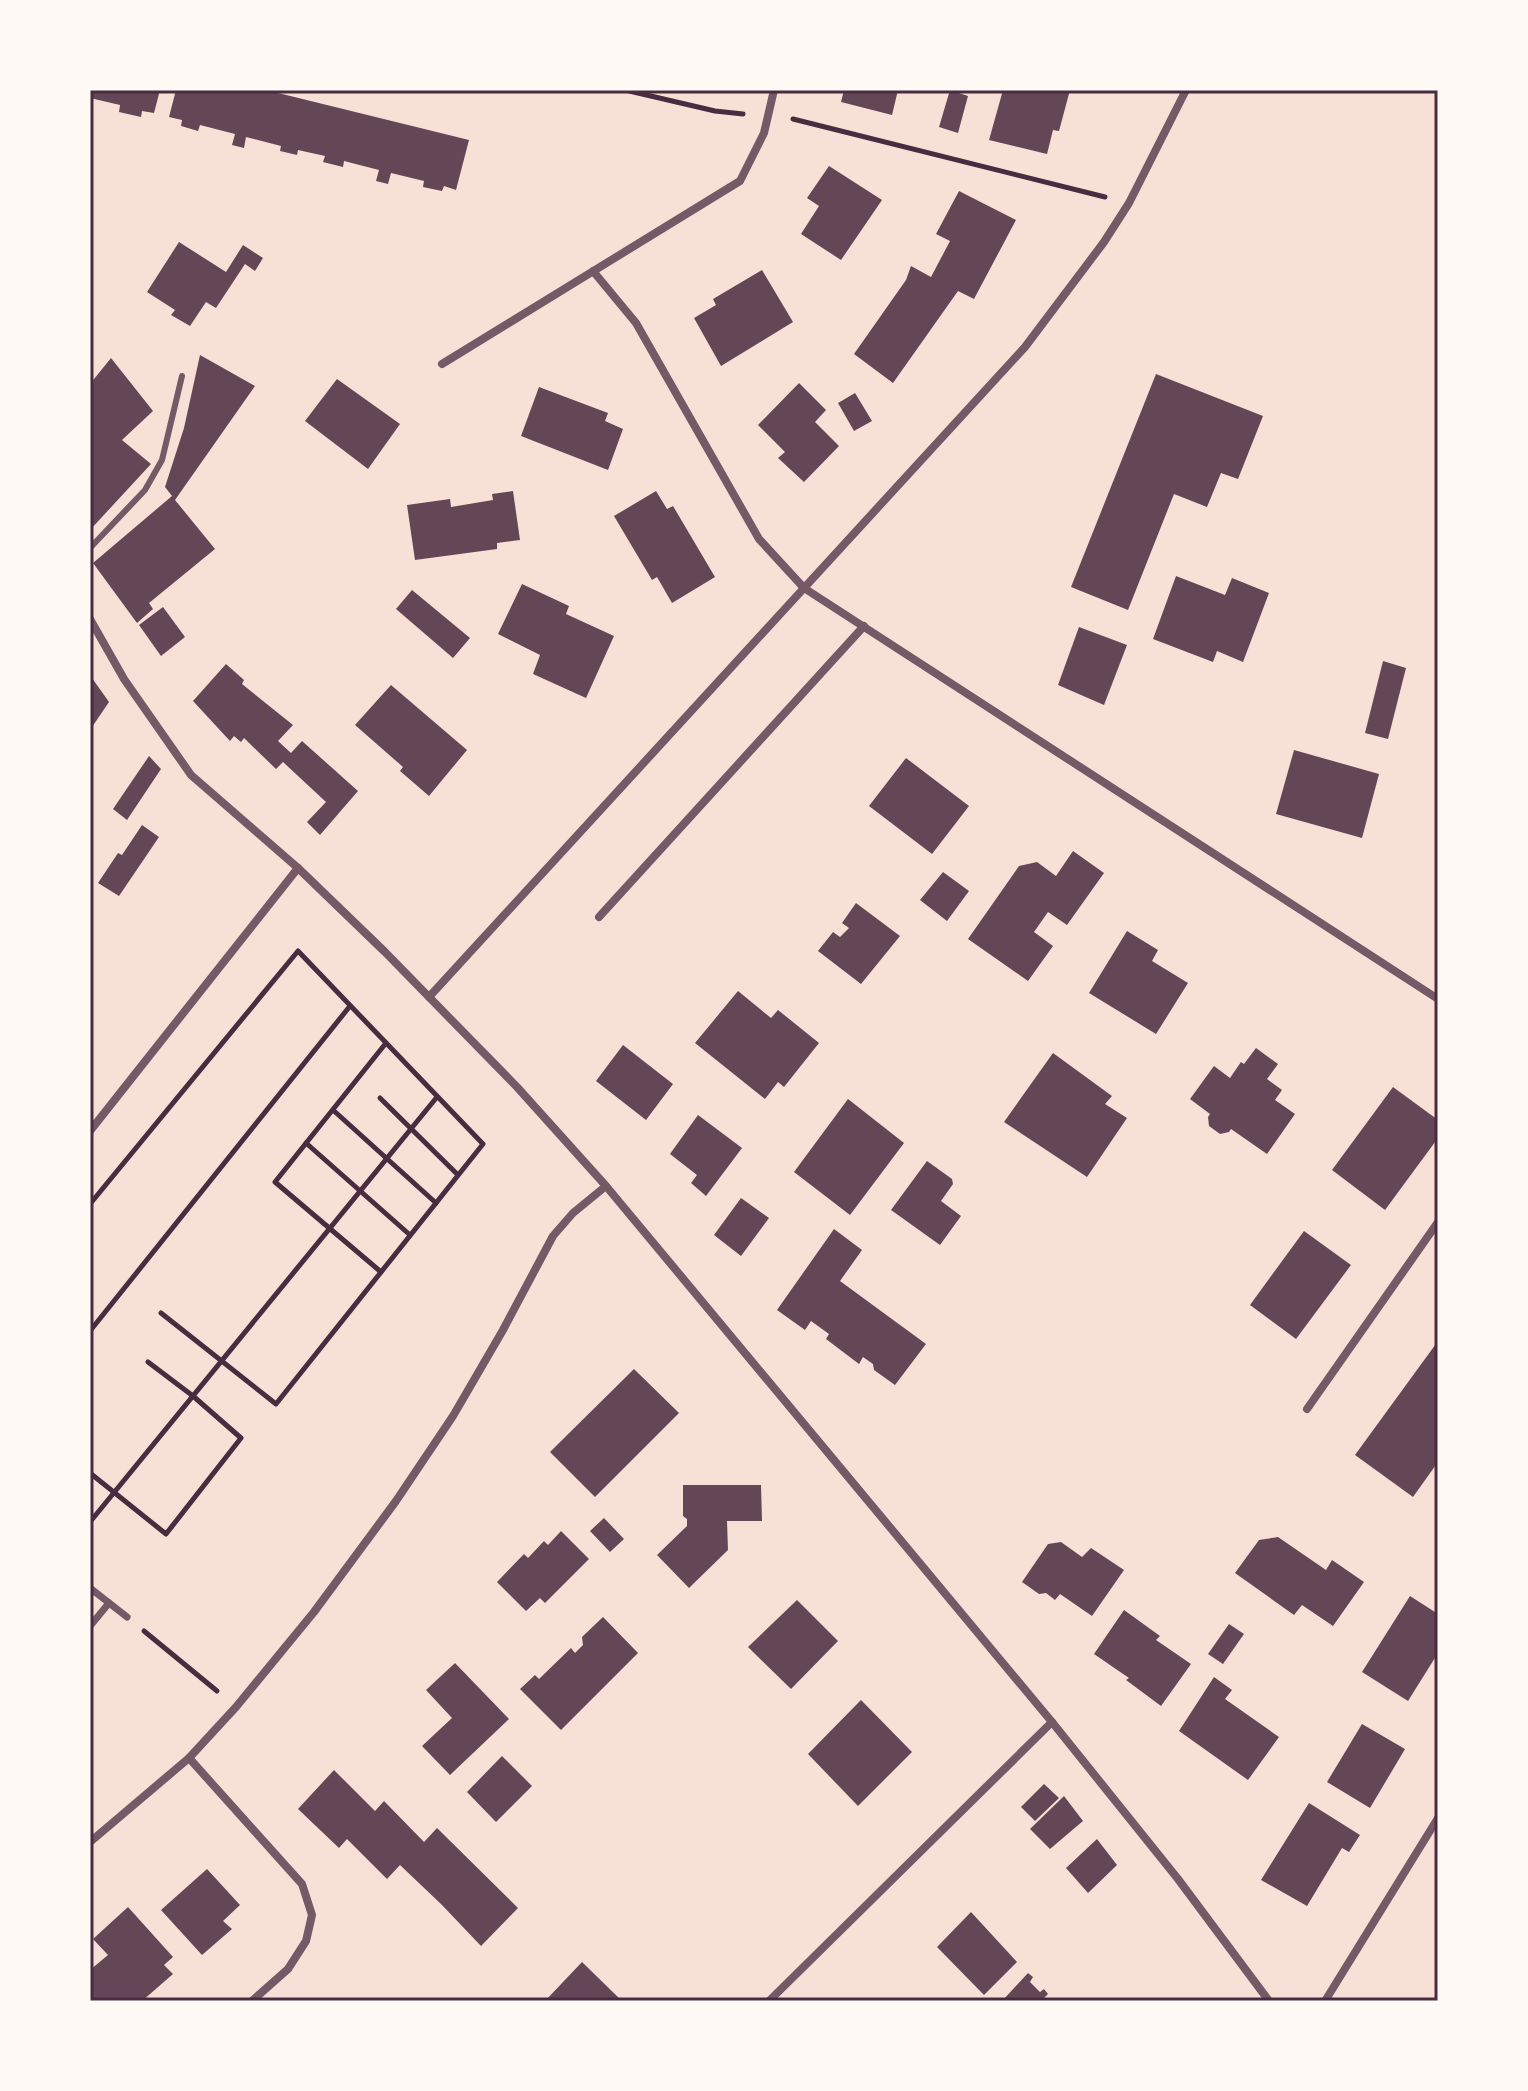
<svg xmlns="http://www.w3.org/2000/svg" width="1528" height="2091" font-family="'Nunito Sans',sans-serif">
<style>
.building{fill:#644757}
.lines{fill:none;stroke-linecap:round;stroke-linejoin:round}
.path{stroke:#4a2c40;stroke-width:5}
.service{stroke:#755966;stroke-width:6}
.pedestrian{stroke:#755966;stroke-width:7}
.minor{stroke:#755966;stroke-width:8}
.neatline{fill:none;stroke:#4a2c40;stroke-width:3}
</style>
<rect width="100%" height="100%" fill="#f7e1d7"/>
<g class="building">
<path d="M90,90H160L154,113L142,111L141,117L119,112L120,105L90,98Z"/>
<path d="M176,90H266L469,140L456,190L444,186L442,191L423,187L424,181L391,173L388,184L376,181L379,170L344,161L343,167L323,162L325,156L298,150L297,155L280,151L281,146L246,137L244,148L232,145L235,134L200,125L198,131L181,126L182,120L169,117Z"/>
<path d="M844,90H898L892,115L841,102Z"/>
<path d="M950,90L968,96L958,133L939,127Z"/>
<path d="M1003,90H1070L1059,131L1053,130L1047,154L989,140Z"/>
<path d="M829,166L882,200L841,260L801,234L819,206L807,198Z"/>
<path d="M959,191L1016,220L974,299L958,291L893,383L854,354L906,280L911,266L931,277L950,241L936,234Z"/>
<path d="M179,242L226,272L243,245L263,258L255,271L245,264L216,308L206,302L190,326L171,315L175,310L147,292Z"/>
<path d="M762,270L793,322L721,366L694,318L716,305L713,299Z"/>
<path d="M200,355L255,386L175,500L215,549L149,603L153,609L137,623L93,563L172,496L165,487L184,428Z"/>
<path d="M111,358L153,411L122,440L151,464L90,530V384Z"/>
<path d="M1156,374L1263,416L1238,479L1221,473L1207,507L1174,494L1128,610L1071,587Z"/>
<path d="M337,379L400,424L368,469L305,421Z"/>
<path d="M799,383L826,410L815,422L839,446L804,482L778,458L785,452L758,425Z"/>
<path d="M539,387L608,413L605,421L623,429L608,470L521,436Z"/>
<path d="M855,393L872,421L854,431L838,403Z"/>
<path d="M513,491L520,540L497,543V549L415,560L407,505L450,499L451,507L493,500L492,494Z"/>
<path d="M656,491L667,509L673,506L715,577L672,603L657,577L652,580L614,516Z"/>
<path d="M1176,576L1225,595L1232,578L1269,593L1243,662L1217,651L1213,662L1153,639Z"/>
<path d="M522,584L569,606L566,614L614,636L586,698L533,674L540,655L498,634Z"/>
<path d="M412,590L470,638L453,658L396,609Z"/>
<path d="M163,607L185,637L161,656L139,625Z"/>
<path d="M1079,627L1127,645L1104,705L1058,685Z"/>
<path d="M1383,661L1406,668L1388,739L1365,733Z"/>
<path d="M226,664L244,680L242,684L293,725L278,741L291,753L302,741L358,791L320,835L307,822L326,802L283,762L276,769L244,738L241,742L234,736L230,741L193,701Z"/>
<path d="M92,678L109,702L90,730V681Z"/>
<path d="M391,685L467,750L429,796L400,771L403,767L355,725Z"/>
<path d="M1294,750L1379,774L1362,838L1276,814Z"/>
<path d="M149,756L161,769L127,820L113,809Z"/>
<path d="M906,758L969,806L932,854L869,806Z"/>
<path d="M142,825L159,837L119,896L98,883L118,853L122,855Z"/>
<path d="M1073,851L1104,873L1067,925L1048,912L1034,932L1053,946L1028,981L968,939L1019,866L1037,862L1056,876Z"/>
<path d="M943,872L969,891L947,921L920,900Z"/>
<path d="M856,903L900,936L861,984L818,951L833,932L840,937L849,928L842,923Z"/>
<path d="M1127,931L1158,950L1152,961L1188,983L1156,1034L1089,993Z"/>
<path d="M738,991L771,1018L778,1010L819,1043L784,1087L778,1082L765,1099L695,1043Z"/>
<path d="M623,1045L673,1084L646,1120L596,1081Z"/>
<path d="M1256,1048L1278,1064L1267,1079L1282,1090L1275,1100L1295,1114L1267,1154L1231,1129L1229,1132L1220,1134L1209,1126L1208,1117L1210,1114L1190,1099L1214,1066L1230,1078L1241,1062L1244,1064Z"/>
<path d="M1053,1053L1112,1096L1105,1104L1127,1118L1087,1177L1004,1122Z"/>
<path d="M1393,1087L1438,1120V1138L1385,1210L1332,1170Z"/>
<path d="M848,1099L904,1143L850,1215L794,1172Z"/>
<path d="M698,1115L742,1148L706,1196L691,1183L697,1175L670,1154Z"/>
<path d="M927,1161L952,1179L953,1184L941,1201L961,1216L940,1245L891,1210Z"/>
<path d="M741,1198L769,1218L741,1256L714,1235Z"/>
<path d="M834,1229L862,1250L840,1281L926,1344L895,1385L874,1370L873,1364L863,1357L859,1364L826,1339L829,1334L811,1321L805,1330L777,1310Z"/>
<path d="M1304,1231L1351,1265L1296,1339L1250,1305Z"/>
<path d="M1438,1341V1462L1413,1497L1355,1455Z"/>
<path d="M634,1369L679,1413L595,1497L550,1452Z"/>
<path d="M683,1485H761L762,1521H727L728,1550L689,1588L657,1555L687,1526V1519L683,1516Z"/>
<path d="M604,1518L624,1539L610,1552L590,1531Z"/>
<path d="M561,1531L589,1559L545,1603L540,1598L526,1611L497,1582L524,1554L528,1558L544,1541L548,1545Z"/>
<path d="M1278,1537L1326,1570L1332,1560L1364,1582L1333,1626L1302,1605L1294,1615L1235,1573L1259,1540Z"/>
<path d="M1061,1542L1082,1557L1091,1548L1124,1570L1092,1616L1060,1594L1055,1600L1046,1593L1039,1594L1022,1582L1048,1544Z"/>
<path d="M1410,1596L1438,1614V1653L1408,1701L1362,1672Z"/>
<path d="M797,1600L838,1641L791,1689L748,1647Z"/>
<path d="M1124,1610L1160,1636L1156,1640L1191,1664L1161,1706L1126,1680L1129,1678L1094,1654Z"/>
<path d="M603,1617L638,1653L561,1730L520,1689L535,1675L539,1679L571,1648L575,1653L583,1645L582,1637Z"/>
<path d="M1229,1624L1244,1634L1223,1664L1208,1654Z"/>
<path d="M455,1663L509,1719L450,1775L422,1746L452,1718L426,1690Z"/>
<path d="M1214,1677L1232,1690L1225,1699L1279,1737L1248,1780L1179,1731Z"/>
<path d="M861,1700L912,1752L858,1806L808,1754Z"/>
<path d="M1362,1724L1405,1749L1370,1808L1327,1782Z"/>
<path d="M502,1756L532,1786L496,1822L467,1792Z"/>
<path d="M334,1770L375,1811L384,1801L424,1842L437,1828L518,1908L481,1946L442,1905L400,1865L387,1879L347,1839L339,1848L298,1809Z"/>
<path d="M1044,1784L1059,1798L1035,1821L1021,1807Z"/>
<path d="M1064,1796L1083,1821L1050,1849L1030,1829Z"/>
<path d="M1309,1803L1360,1835L1349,1852L1342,1848L1307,1906L1261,1880Z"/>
<path d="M1097,1839L1117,1865L1088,1893L1066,1868Z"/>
<path d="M207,1869L240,1905L223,1921L232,1929L202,1955L161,1910Z"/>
<path d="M128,1907L173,1957L164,1965L173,1974L142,2001H90V1970L108,1955L93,1939Z"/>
<path d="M971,1912L1017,1962L984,1995L937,1947Z"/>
<path d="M582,1962L622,2001H545Z"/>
<path d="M1028,1973L1033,1977L1030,1982L1040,1992L1044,1989L1048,1994L1043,1999L1045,2001H1002Z"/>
</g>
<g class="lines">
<g class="path">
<path d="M542,90H546"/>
<path d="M625,90L715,111L743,114"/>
<path d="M793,119L1105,197"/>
<path d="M380,1098L458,1175"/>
<path d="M333,1110L436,1203"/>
<path d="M306,1143L410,1235"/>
<path d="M90,1204L298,951L483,1144L276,1404L161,1313"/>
<path d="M381,1272L275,1182L386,1043"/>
<path d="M90,1331L350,1006"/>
<path d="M90,1473L166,1534L241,1438L193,1396L148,1362"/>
<path d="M90,1522L437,1097"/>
<path d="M144,1631L217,1691"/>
</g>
<path class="service" d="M90,548L145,490L162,460L182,376"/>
<g class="pedestrian">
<path d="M90,1588L127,1617"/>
<path d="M90,1626L109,1603"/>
</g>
<g class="minor">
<path d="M593,271L636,323L759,539L804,588L1438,999"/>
<path d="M442,364L740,181L764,133L774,90"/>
<path d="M90,619L124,679L191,775L298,868L385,952L517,1087L606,1186L1052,1722L1178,1879L1269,2001"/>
<path d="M599,917L864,626"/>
<path d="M429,997L1025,347L1104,242L1129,203L1186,90"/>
<path d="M90,1131L298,868"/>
<path d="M1307,1409L1438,1222"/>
<path d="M189,1758L302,1884L312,1915L306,1941L288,1969L252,2001"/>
<path d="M90,1842L189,1758L236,1707L314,1612L396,1501L453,1416L503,1330L553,1236L573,1213L606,1186"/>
<path d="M769,2001L1052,1722"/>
<path d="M1325,2001L1438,1818"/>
</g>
</g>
<rect width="1528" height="2091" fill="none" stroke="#fffaf5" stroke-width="184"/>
<rect x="92" y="92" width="1344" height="1907" class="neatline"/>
</svg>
